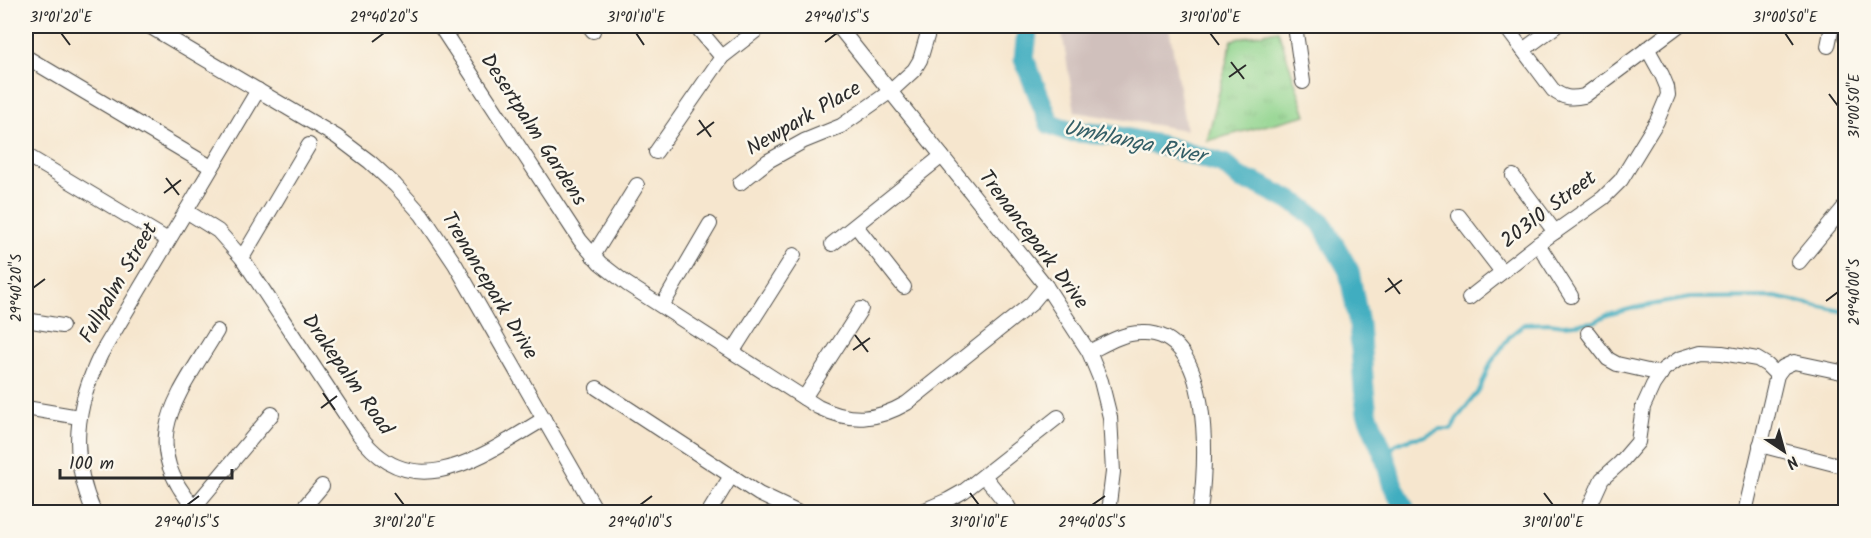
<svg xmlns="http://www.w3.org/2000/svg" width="1871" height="538" font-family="Kalam,sans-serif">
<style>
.industrial{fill:#d0c0bc}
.grass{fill:url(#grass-tufts);stroke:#5c7f5c;stroke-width:1.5}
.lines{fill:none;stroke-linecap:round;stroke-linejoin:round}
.stream{stroke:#41adc0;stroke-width:4}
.river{stroke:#41adc0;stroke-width:21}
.minor-casing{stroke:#494743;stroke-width:16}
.minor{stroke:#fff;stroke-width:14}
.ticks{fill:none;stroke:#2b2b2b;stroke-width:2}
.labels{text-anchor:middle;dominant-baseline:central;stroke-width:5;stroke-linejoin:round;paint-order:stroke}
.street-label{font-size:21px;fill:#2b2b2b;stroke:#fbf7ec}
.water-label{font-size:22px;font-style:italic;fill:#345f67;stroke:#fbf7ec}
.neatline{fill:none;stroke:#2b2b2b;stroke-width:2}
.ticks-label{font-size:15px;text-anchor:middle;fill:#2b2b2b}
</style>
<defs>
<pattern id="grass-tufts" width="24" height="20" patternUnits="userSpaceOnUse" patternTransform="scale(1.5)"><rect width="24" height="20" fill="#8ed38c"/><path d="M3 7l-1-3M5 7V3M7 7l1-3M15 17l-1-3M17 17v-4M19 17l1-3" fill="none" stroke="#7bb579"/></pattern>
</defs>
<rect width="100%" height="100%" fill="#fbf7ec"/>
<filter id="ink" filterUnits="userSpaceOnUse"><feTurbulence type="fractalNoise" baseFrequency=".0167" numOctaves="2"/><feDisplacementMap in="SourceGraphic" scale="12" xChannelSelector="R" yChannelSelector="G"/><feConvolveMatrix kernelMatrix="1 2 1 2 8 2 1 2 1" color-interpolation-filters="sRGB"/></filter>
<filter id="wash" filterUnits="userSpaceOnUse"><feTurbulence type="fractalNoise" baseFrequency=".008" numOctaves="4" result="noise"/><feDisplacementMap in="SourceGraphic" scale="24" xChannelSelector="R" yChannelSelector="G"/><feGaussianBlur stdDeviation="1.35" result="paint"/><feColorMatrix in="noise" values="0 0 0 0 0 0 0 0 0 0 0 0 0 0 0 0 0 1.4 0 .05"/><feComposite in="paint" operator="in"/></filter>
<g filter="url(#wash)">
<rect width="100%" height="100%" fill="#f6e6ce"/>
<path class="industrial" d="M1061,26H1169L1186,130L1075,112Z"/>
<path class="grass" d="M1278,30L1306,115L1207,141L1232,40Z"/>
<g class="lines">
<path class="stream" d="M1385,457L1396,444L1413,438L1422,437L1440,429H1452L1456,420L1480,389L1490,364L1510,336L1524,324L1549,323L1564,325L1594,322L1607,315L1638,307L1690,298L1775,297L1846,312"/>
<path class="river" d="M1029,26L1027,33L1024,59L1050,124L1068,131L1109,135L1164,146L1224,164L1242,180L1256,183L1299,205L1321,222L1349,271L1359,324L1364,389L1367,413L1385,457L1392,483L1406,512"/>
</g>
</g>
<g filter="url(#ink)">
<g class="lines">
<g class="minor-casing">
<g id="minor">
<path d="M149,26L337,137L370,162L395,185L422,215L455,264L597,512"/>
<path d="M440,26L580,240L600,263L627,284L818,407C851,423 876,421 907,403L1031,304L1046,286"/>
<path d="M589,26L593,31"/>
<path d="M696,26L722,57"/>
<path d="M838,26L1046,286L1089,352L1101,381L1110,417L1113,472L1108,512"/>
<path d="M1295,26L1303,82"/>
<path d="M1505,26L1553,90C1563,98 1571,99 1584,96L1678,26"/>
<path d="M1828,46L1832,26"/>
<path d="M1523,50L1556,26"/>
<path d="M26,57L211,167"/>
<path d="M656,152L722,57L762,26"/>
<path d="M26,155L168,240"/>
<path d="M1513,176L1555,232"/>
<path d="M740,183L768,161L804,141L841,126L891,91L914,70L920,60L930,26"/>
<path d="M186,211L218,231L242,258L357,432C412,510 483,455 544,419"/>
<path d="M1459,216L1502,272"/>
<path d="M856,226L904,287"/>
<path d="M832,244L942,156"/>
<path d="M1538,244L1571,296"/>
<path d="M593,256L637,185"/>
<path d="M242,258L309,145"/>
<path d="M1799,262L1846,205"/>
<path d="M1469,298L1538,244L1603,198L1621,180L1657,121L1668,95L1667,87L1662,75L1647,48"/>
<path d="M662,306L710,224"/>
<path d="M26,320L62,326"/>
<path d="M1588,333L1608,359L1617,364L1661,374"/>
<path d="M733,351L794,255"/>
<path d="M1089,352C1105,344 1122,333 1141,333C1215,329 1206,465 1200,512"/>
<path d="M597,388L759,494L797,512"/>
<path d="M804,398L861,309"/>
<path d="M26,408L79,417"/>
<path d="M1760,445L1846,467"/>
<path d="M984,476L1006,503L1011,512"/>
<path d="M194,507C135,440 180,394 217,331"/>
<path d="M94,512C69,456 75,407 101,354L258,90"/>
<path d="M190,512L272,414"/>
<path d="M300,512L322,486"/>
<path d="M709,512L731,476"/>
<path d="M920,512L948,500L964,491L1058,417"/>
<path d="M1587,512L1602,479L1620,463L1638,442L1643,407L1653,385L1664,369L1679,359L1702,352L1722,353L1757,359L1767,365L1777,375"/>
<path d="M1745,512L1777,375L1783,367L1794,362L1846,373"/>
</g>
</g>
<use href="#minor" class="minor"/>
</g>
</g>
<path class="ticks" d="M61,33L70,45M636,33L644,45M1210,33L1219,45M1785,33L1793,45M372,42L384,33M825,42L837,33M1231,62L1244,79M1229,77L1246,65M1829,94L1838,106M699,120L711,137M697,135L714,122M166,178L179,195M164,193L181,180M1388,278L1400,294M33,288L45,279M1385,292L1402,280M1826,301L1838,292M855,335L868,352M853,350L870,338M323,393L335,410M321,408L337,396M395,493L404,505M970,493L979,505M1544,493L1553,505M187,505L199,496M640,505L652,496M1092,505L1105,496"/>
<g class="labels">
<g class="street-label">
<text transform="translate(804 119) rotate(-30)">Newpark Place</text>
<text transform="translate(533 130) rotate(57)">Desertpalm Gardens</text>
<text transform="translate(1549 210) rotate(-37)">20310 Street</text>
<text transform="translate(1033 240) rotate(53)">Trenancepark Drive</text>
<text transform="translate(119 283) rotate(-60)">Fullpalm Street</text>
<text transform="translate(489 286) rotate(59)">Trenancepark Drive</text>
<text transform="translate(347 375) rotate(55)">Drakepalm Road</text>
</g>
<g class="water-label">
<text transform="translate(1134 143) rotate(12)">Umhlanga River</text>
</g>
</g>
<rect width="1871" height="538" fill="none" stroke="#fbf7ec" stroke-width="66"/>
<g transform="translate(1784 451) rotate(144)" stroke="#fbf7ec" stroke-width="4.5" paint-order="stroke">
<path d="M0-4.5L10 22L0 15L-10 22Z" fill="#2b2b2b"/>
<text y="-9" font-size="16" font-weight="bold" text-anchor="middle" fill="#2b2b2b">N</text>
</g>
<path d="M60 469v9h172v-9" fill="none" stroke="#2b2b2b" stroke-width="3"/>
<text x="69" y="469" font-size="18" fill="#2b2b2b" stroke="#fbf7ec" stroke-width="4.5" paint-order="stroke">100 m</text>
<rect x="33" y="33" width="1805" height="472" class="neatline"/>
<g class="ticks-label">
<text x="61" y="22">31°01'20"E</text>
<text x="384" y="22">29°40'20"S</text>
<text x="636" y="22">31°01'10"E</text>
<text x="837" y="22">29°40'15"S</text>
<text x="1210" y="22">31°01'00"E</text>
<text x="1785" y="22">31°00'50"E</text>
<text transform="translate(1854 106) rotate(-90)" y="5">31°00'50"E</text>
<text transform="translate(16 288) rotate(-90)" y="5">29°40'20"S</text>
<text transform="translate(1854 292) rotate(-90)" y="5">29°40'00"S</text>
<text x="187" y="527">29°40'15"S</text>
<text x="404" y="527">31°01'20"E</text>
<text x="640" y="527">29°40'10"S</text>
<text x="979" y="527">31°01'10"E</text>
<text x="1092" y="527">29°40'05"S</text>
<text x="1553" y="527">31°01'00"E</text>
</g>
</svg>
